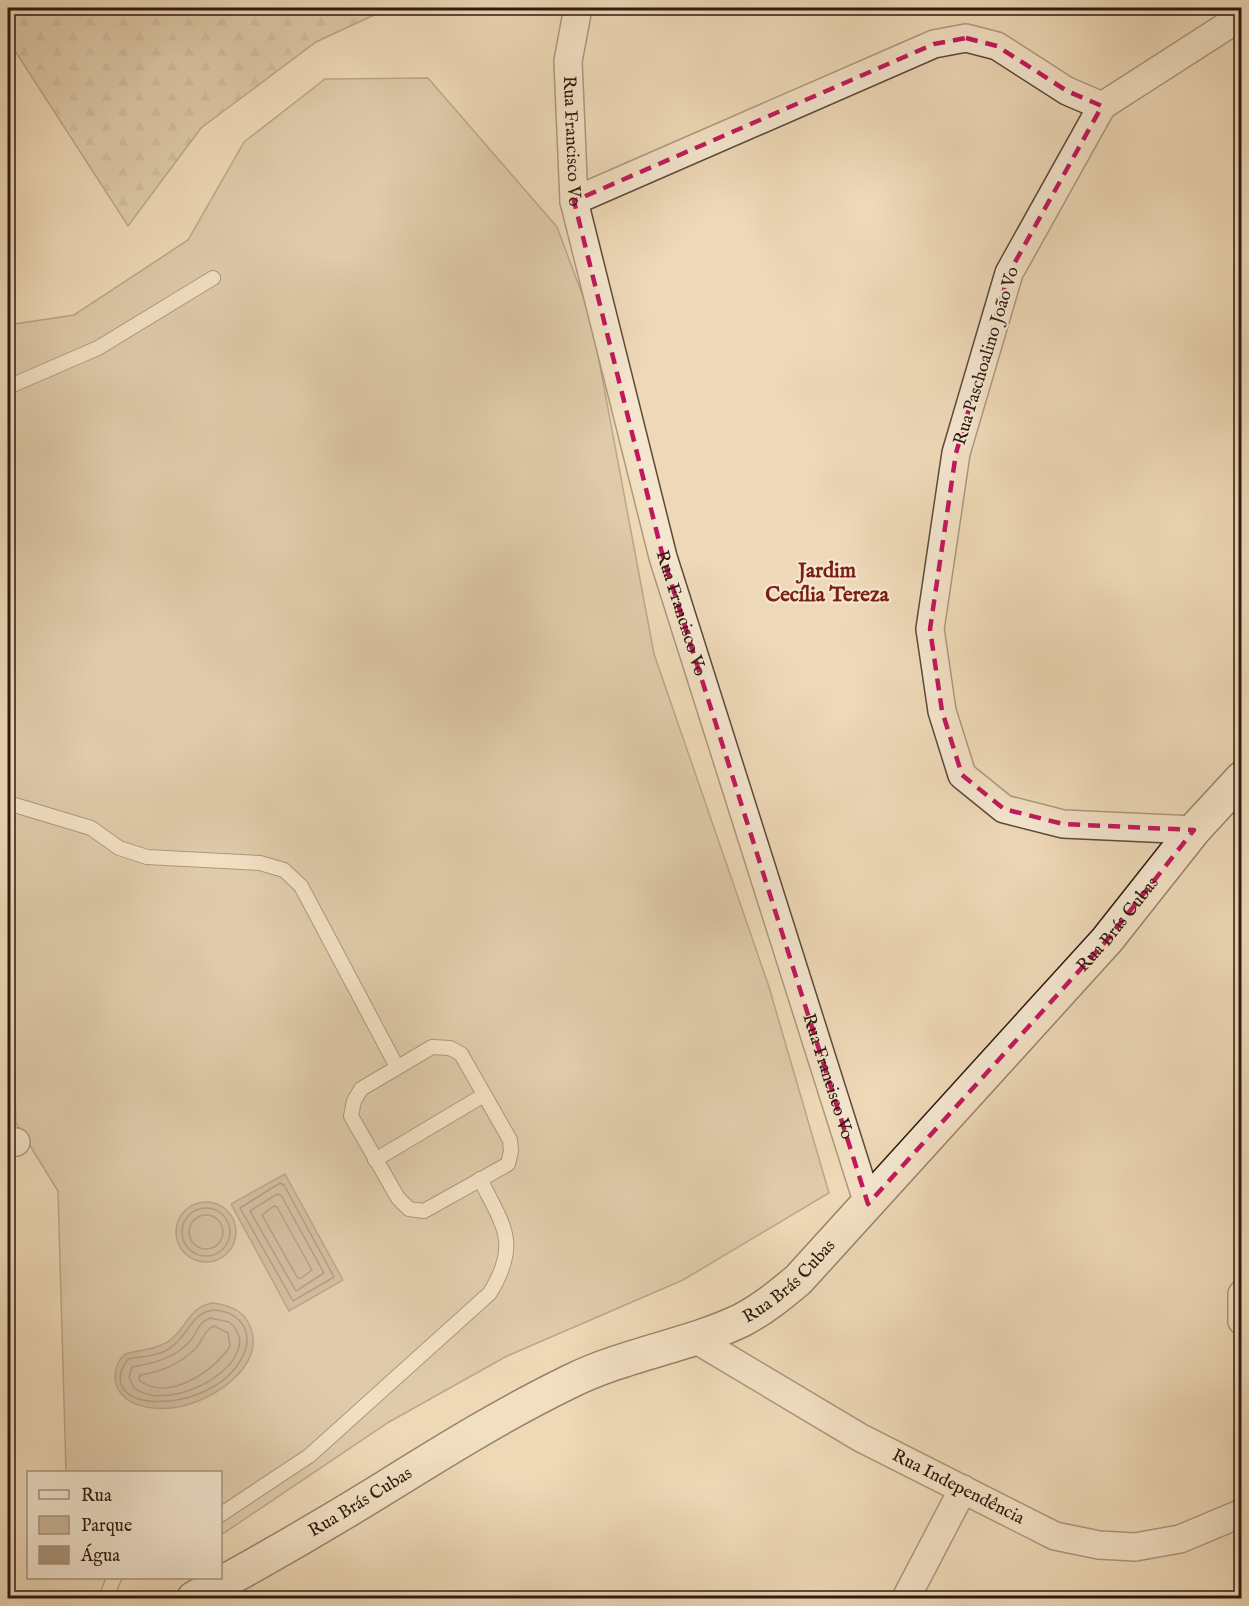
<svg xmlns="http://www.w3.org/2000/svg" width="1249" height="1606" font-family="'IM FELL English',serif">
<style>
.green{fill:#cdb89a;stroke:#7c6954;stroke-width:1.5}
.forest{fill:url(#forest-firs);stroke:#7c6954;stroke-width:1.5}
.water{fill:#ac977e;stroke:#796552;stroke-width:1.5}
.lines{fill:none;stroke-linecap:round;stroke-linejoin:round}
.shore{stroke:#6c5846;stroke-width:1.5}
.lane-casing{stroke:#5c4a39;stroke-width:16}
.street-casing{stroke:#5c4a39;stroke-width:30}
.secondary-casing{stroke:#2c1a0f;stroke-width:36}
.lane{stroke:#f4e6d0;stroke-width:14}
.street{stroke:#f4e6d0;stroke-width:27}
.secondary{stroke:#f4e6d0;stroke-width:33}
.marked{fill:none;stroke:#c2185b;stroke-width:4.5;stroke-dasharray:12 8;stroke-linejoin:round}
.labels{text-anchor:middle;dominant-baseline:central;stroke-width:4.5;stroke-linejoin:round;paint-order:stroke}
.street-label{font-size:18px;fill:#2c1a0f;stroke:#f4e6d0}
.quarter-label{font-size:21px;font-weight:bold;fill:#7a1f14;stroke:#f4e6d0}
</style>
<defs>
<pattern id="forest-firs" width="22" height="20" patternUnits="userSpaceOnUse" patternTransform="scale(1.5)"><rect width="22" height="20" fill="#cdb89a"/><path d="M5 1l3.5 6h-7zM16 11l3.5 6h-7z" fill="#b09e84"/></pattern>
</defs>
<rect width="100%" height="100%" fill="#eed8b7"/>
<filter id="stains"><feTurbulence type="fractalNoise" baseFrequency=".00333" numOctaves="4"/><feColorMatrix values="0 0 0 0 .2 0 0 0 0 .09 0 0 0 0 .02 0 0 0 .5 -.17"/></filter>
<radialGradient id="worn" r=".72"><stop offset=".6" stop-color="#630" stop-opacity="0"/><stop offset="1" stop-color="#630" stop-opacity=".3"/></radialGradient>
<path class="green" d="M428,78L557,227L591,318L654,654L769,987L829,1193L683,1280L507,1356L389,1422L221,1535L220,1472H66L58,1191L16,1123L13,1017L8,1011V325L74,315L188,240L244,142L325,79Z"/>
<path class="forest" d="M8,8H387V9L316,42L201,128L128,226L8,40Z"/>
<g class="water">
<path d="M285,1174L343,1280L289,1311L231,1204Z"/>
<circle cx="206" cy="1232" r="30"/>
<path d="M213,1303C227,1305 241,1309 248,1322C272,1366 207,1405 171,1408C148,1410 116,1405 115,1376C115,1369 118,1360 124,1355C127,1351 157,1351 170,1340C188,1327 188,1307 213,1303Z"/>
</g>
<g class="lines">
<g class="shore">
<path d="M280,1183L284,1185L334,1277L293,1301L240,1208Z"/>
<path d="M277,1194L281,1195L324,1273L296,1291L250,1211Z"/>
<path d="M274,1206L277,1207L312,1270L300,1279L297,1277L262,1215Z"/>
<circle cx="206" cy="1232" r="24"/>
<circle cx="206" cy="1232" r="17"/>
<path d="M214,1310C228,1311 241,1317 246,1332C249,1344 245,1353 239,1363C202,1418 90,1412 128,1359C142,1356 156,1357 169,1349C188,1337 191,1312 214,1310Z"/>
<path d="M210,1318L229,1322C272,1358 172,1417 134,1388L129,1377L132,1367C155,1363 176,1358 192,1339C198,1330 199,1322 210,1318Z"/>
<path d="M214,1326L228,1333L230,1346C215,1371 167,1403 139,1380L140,1375C162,1372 180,1364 196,1348C202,1341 205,1329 214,1326Z"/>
</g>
<g class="lane-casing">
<g id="lane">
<path d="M8,387L98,348L213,278"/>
<path d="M8,803L91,828L119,848L147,857L260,863L284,870L301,886L397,1067"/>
<path d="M432,1047L450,1048L461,1054L510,1140L511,1151L508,1164L424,1211L409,1209L398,1198L351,1116L354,1101L361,1089Z"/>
<path d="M375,1160L484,1095"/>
<path d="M220,1515L309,1456L490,1293C520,1243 504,1227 480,1179"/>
<path d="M106,1598L114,1578"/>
</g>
</g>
<g class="street-casing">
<g id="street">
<path id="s1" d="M578,8L568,61L574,201L663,557L868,1204"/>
<path d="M1102,106L1242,16"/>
<path d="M574,201L934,44L966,38L997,46L1067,91L1102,106L1009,273L956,453L930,629L942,711L962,775L1004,809L1063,824L1194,830"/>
<path d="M8,1143L16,1142"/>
<path d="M1242,1294V1321"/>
<path id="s2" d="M695,1339L861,1438L1055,1536L1099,1545L1135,1547L1180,1539L1242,1513"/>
<path d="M906,1598L963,1489"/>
</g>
</g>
<g class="secondary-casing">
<g id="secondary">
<path id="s3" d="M194,1598C259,1563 323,1526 386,1487C447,1449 507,1412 571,1381C626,1354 688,1346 742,1320C763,1309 780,1295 798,1280L1107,940L1194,830L1242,778"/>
</g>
</g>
<use href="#lane" class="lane"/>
<use href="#street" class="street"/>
<use href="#secondary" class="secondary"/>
</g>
<path d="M0 0H1249V1606H0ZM966,38L997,46L1067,91L1102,106L1009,273L956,453L930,629L942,711L962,775L1004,809L1063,824L1194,830L1107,940L868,1204L663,557L574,201L934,44Z" fill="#eed8b7" fill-opacity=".55" fill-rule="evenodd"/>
<path class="marked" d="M966,38L997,46L1067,91L1102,106L1009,273L956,453L930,629L942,711L962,775L1004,809L1063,824L1194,830L1107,940L868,1204L663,557L574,201L934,44Z"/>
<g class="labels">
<g class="street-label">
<text stroke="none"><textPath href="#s1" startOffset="134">Rua Francisco Vo</textPath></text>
<text transform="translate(987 356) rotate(-73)">Rua Paschoalino João Vo</text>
<text stroke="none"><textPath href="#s1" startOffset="620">Rua Francisco Vo</textPath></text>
<text stroke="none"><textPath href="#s3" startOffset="1164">Rua Brás Cubas</textPath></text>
<text stroke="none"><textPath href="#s1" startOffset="1106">Rua Francisco Vo</textPath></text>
<text stroke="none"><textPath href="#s3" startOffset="678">Rua Brás Cubas</textPath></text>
<text stroke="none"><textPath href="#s2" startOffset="302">Rua Independência</textPath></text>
<text stroke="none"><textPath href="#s3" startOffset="192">Rua Brás Cubas</textPath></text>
</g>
<g class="quarter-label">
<text x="827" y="571">Jardim<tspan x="827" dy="24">Cecília Tereza</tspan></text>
</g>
</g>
<rect width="1249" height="1606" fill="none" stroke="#eed8b7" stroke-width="30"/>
<rect x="9" y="9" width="1231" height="1588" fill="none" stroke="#2c1a0f" stroke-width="3"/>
<rect x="15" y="15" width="1219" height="1576" fill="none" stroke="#2c1a0f" stroke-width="1.5"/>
<rect x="27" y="1471" width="195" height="108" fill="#f4e6d0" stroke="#a49483" stroke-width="1.5"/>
<rect x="39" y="1490" width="30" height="9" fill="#f4e6d0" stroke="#a49483" stroke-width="1.5"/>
<text x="81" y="1501" font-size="18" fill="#2c1a0f">Rua</text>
<rect x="39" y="1516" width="30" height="18" fill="#cdb89a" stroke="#a49483" stroke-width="1.5"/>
<text x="81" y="1531" font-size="18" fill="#2c1a0f">Parque</text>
<rect x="39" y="1546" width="30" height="18" fill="#ac977e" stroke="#a49483" stroke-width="1.5"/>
<text x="81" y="1561" font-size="18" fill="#2c1a0f">Água</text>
<rect width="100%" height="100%" filter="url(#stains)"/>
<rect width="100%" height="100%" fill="url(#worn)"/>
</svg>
